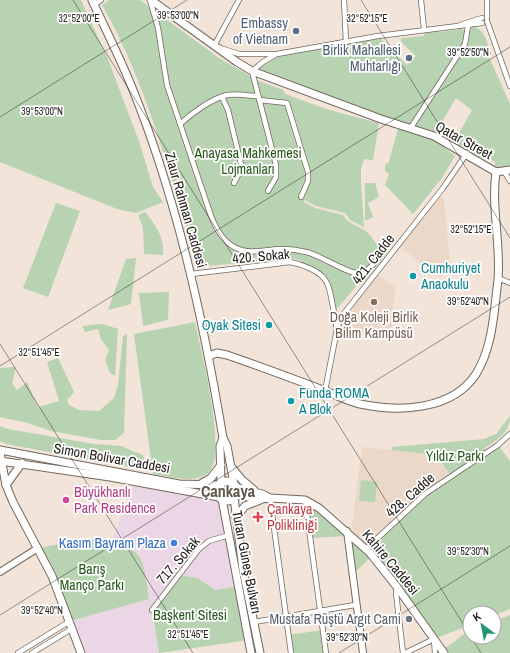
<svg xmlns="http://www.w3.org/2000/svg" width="510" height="653" font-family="'Archivo Narrow',sans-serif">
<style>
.commercial{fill:#ebd6e5}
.built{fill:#ebd8c8}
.green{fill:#b8d3b1}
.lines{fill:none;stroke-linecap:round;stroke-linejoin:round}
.minor-casing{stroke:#73685e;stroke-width:6}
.tertiary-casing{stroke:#73685e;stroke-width:8}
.secondary-casing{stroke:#73685e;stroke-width:9}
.primary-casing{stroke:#73685e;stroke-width:9}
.minor{stroke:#fff;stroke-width:4.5}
.tertiary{stroke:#fff;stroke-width:6}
.secondary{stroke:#fff;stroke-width:7}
.primary{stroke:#fff;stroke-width:7}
.ticks{fill:none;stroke:#26211d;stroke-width:1;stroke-opacity:0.45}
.service-dot{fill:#5c6f8a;stroke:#fff;stroke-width:1.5}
.culture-dot{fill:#0f9aa8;stroke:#fff;stroke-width:1.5}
.education-dot{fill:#8d6e63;stroke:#fff;stroke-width:1.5}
.hotel-dot{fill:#d1479c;stroke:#fff;stroke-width:1.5}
.health-dot{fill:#e0444e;stroke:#fff;stroke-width:1.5}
.shop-dot{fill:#3f7fe0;stroke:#fff;stroke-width:1.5}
.worship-dot{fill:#6b7280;stroke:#fff;stroke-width:1.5}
.labels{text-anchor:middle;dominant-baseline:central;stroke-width:3.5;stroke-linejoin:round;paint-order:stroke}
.service-label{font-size:14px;fill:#4e5e75;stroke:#fff;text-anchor:end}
.street-label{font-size:14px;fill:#26211d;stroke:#fff}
.park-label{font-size:14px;fill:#255718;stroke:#fff}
.culture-label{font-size:14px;fill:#0d838f;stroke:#fff;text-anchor:start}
.education-label{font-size:14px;fill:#785e54;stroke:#fff}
.hotel-label{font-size:14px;fill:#b23c85;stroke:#fff;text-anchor:start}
.health-label{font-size:14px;fill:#be3a42;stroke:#fff;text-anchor:start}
.shop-label{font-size:14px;fill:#366cbe;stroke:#fff;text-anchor:end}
.worship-label{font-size:14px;fill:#5b616d;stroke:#fff;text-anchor:end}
.quarter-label{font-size:16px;font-weight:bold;fill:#61564c;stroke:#fff}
.ticks-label{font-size:10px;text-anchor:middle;fill:#26211d;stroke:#fff;stroke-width:3.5;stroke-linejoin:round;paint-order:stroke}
</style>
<rect width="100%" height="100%" fill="#f2e4d9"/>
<path class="commercial" d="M137,479L206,495L216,500L220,504L237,586L216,590L203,581L178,575L151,610L159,653H81L70,621L149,599L142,562L111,542Z"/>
<g class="built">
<path d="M438,194L444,200L450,263L440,277L398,246Z"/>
<path d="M376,273L395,287L391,339L344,334L337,329L342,316Z"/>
<path d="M362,447L437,454L451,476L366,549L351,535Z"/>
</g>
<g class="green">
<path d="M0,0H81L108,59L140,144L153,187L163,202L136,213L117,209L0,162Z"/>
<path d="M109,0H140L219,58L259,81L283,90L285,94L329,110L379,123L373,160L364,159L361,169V183L364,227L350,220L345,213L316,206L305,200L308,191L304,202L315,208L343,215C349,225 358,225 367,232C374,239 378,248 386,254L363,284H358L336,310C332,302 333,291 329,282C323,269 303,260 289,258L199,267C170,179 149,87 102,5Z"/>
<path d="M457,26L464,30L465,43L472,27C485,28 487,43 491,53L489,57L510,104V166L499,168L495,167V162L483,154L478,156L454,142L472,110L456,98L434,136L252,71L277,54L378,36L407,65L416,56L401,42V38L424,36V29L437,28L438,32L457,30Z"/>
<path d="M398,128L431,137L455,156L442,178L413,214L385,185L389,174L385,171V165L389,162Z"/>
<path d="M365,183H375L379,197L368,203L373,217L365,221Z"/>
<path d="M56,203L80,211L48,297L23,288Z"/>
<path d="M145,212C155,224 165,238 163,255L144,254L143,228L138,215Z"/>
<path d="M136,258L131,304L108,310L126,259Z"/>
<path d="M169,292L168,320L143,326L139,293Z"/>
<path d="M195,322C200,347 230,460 207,474C192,484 169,476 153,474L134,334Z"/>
<path d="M103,324L118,329L115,376L110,373L105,360L109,350L101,339L98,329L85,332L82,326Z"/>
<path d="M127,334L124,433L115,440H101L51,431L28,423L0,417V368L16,367L12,383L17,390L27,382L38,407L59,401L47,362L58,358L74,392L67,400L69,405L79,410L99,411L114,398L118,385L123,336Z"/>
<path d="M510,416C510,433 498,439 485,448L486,452L498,445L510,461V609L494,616V613H470V625L434,639L372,556L352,575L347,536L310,538L305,500L367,549L425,494L451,476L437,455L392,450V447L484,439L496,434Z"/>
<path d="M0,426L8,429L94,444L121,446L143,455L146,470L6,444L0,441Z"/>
<path d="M361,480L377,482L375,502L359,501Z"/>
<path d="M88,539C105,541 136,543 142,562C146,574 147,587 149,599L70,621L38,548Z"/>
<path d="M178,575L197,578L216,590L237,586L249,640L159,653L152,610Z"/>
<path d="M510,615V653H448L444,648C456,643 459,635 470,631V637H494V621Z"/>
<path d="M323,630L326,653H291L288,635Z"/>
</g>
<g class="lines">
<g class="minor-casing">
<g id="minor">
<path d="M150,0L158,28L167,85L211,216C216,229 223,242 236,248C250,255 267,249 282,249C289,249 298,250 306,252C320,255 350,275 359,273C370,272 377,259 383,251"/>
<path d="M239,0L214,46L239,54H277L378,36L482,23"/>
<path d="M344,0L346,42"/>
<path d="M421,0L424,29"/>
<path d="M487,0V18"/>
<path d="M94,5L101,0"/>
<path d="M487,21L510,86"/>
<path d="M460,25L482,18"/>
<path d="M222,97L228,110L241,164L240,171L234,183"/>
<path d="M259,100L287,103L308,172V181L301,197"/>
<path d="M180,124C192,113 211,99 227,95C238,93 248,96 258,96"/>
<path d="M410,129L465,44L468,26"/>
<path d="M504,171L510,181"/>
<path d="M268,191L276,177V165L252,71L263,62L275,55"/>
<path d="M191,274L290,262C301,264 322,271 327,283C332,293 334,317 337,329"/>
<path d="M498,278L510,283"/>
<path d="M325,391L337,329L342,316L443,188L467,153"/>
<path d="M270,498L291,653"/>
<path d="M305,500L326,653"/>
<path d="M366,549L425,494L498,445L510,434"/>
<path d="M397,587L396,593L403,653"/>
<path d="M152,610L199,549L209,541L229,535"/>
<path d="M254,622L355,605"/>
<path d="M18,653L70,621"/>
<path d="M32,653L73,628"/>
<path d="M405,653L434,639L435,653"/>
</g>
</g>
<g class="tertiary-casing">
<g id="tertiary">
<path d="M347,531L363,653"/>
<path d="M0,572L38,548"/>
</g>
</g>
<g class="secondary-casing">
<g id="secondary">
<path d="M92,0C105,28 119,56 131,85C177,198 203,318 223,438L227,446L234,484"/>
<path d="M151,0L237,62L252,71L381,119L434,136L496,172L510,170"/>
<path d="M209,356L217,353L227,355C259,366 291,378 323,390C336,395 347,401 360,404C398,412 452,411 476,374C493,347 494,311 498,280C501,244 491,207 496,172"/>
<path d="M0,453L6,485L13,502L52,576L81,653"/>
<path d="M232,468L242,480L254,490"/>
<path d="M202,483L211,478L221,465"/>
<path d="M221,484L220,446L223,438"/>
<path d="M6,485L22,463"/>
<path d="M235,487L262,494L270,498L305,500L319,508L370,553L397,587L444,653"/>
<path d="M235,495L261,499L270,498"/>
<path d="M236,517L245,506L260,500"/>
</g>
</g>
<g class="primary-casing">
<g id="primary">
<path d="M0,450L179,484L220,485"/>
<path d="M0,461L110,477L219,497"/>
<circle cx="227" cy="491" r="10"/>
<path d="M234,497L243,570L260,653"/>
<path d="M222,499L251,653"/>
</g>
</g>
<use href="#minor" class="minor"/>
<use href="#tertiary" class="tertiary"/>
<use href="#secondary" class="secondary"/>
<use href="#primary" class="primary"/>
</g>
<path class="ticks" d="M73,0L470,635M361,0L510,238M0,117L187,0M0,344L193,653M0,366L510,47M0,615L510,297M471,637L481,653M339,653L510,546"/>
<g class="service-dot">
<circle cx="296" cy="31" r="4"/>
<circle cx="409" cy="58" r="4"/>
</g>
<g class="culture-dot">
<circle cx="413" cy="276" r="4"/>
<circle cx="269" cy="325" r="4"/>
<circle cx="291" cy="401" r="4"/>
</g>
<circle class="education-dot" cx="374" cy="302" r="4"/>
<circle class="hotel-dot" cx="66" cy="500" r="4"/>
<path class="health-dot" d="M256 511h4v4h4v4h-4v4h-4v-4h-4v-4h4z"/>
<circle class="shop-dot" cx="174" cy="543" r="4"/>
<circle class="worship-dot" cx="409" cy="619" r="4"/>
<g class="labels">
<g class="service-label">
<text x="288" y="23">Embassy<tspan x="288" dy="16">of Vietnam</tspan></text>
<text x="401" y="50">Birlik Mahallesi<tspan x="401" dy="16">Muhtarlığı</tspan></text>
</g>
<g class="street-label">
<text transform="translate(464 140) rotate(29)">Qatar Street</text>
<text transform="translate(186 210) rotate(74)">Ziaur Rahman Caddesi</text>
<text transform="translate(261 256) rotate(-5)">420. Sokak</text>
<text transform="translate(373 259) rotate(-52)">421. Cadde</text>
<text transform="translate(112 458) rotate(10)">Simon Bolivar Caddesi</text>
<text transform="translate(410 495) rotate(-41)">428. Cadde</text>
<text transform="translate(178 560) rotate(-49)">717. Sokak</text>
<text transform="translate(247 562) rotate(79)">Turan Güneş Bulvarı</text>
<text transform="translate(391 562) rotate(50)">Kahire Caddesi</text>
</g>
<g class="park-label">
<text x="248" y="153">Anayasa Mahkemesi<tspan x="248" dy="16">Lojmanları</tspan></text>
<text x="455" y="456">Yıldız Parkı</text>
<text x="92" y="569">Barış<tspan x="92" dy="16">Manço Parkı</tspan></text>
<text x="190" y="615">Başkent Sitesi</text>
</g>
<g class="culture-label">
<text x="421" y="268">Cumhuriyet<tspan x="421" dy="16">Anaokulu</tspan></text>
<text x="261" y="325" text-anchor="end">Oyak Sitesi</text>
<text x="299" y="393">Funda ROMA<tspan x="299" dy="16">A Blok</tspan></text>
</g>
<g class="education-label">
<text x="374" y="317">Doğa Koleji Birlik<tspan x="374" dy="16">Bilim Kampüsü</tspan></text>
</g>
<g class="hotel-label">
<text x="74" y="492">Büyükhanlı<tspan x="74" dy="16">Park Residence</tspan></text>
</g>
<g class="health-label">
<text x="267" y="509">Çankaya<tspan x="267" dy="16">Polikliniği</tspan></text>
</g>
<g class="shop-label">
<text x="166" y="543">Kasım Bayram Plaza</text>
</g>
<g class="worship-label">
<text x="401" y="619">Mustafa Rüştü Argıt Cami</text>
</g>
<g class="quarter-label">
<text x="228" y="491">Çankaya</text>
</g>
</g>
<g class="ticks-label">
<text x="178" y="19">39°53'00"N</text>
<text x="79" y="22">32°52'00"E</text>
<text x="367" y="22">32°52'15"E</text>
<text x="468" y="56">39°52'50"N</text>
<text x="42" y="115">39°53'00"N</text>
<text x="471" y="233">32°52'15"E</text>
<text x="468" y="305">39°52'40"N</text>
<text x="39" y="356">32°51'45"E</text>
<text x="468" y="555">39°52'30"N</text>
<text x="42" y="614">39°52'40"N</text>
<text x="188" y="638">32°51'45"E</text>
<text x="347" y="641">39°52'30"N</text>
</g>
<g transform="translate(482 625) rotate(328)"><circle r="19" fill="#ffffff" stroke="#a8a6a5"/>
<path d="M0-3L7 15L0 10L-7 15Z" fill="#239476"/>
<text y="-6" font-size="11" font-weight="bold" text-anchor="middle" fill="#26211d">K</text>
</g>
</svg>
